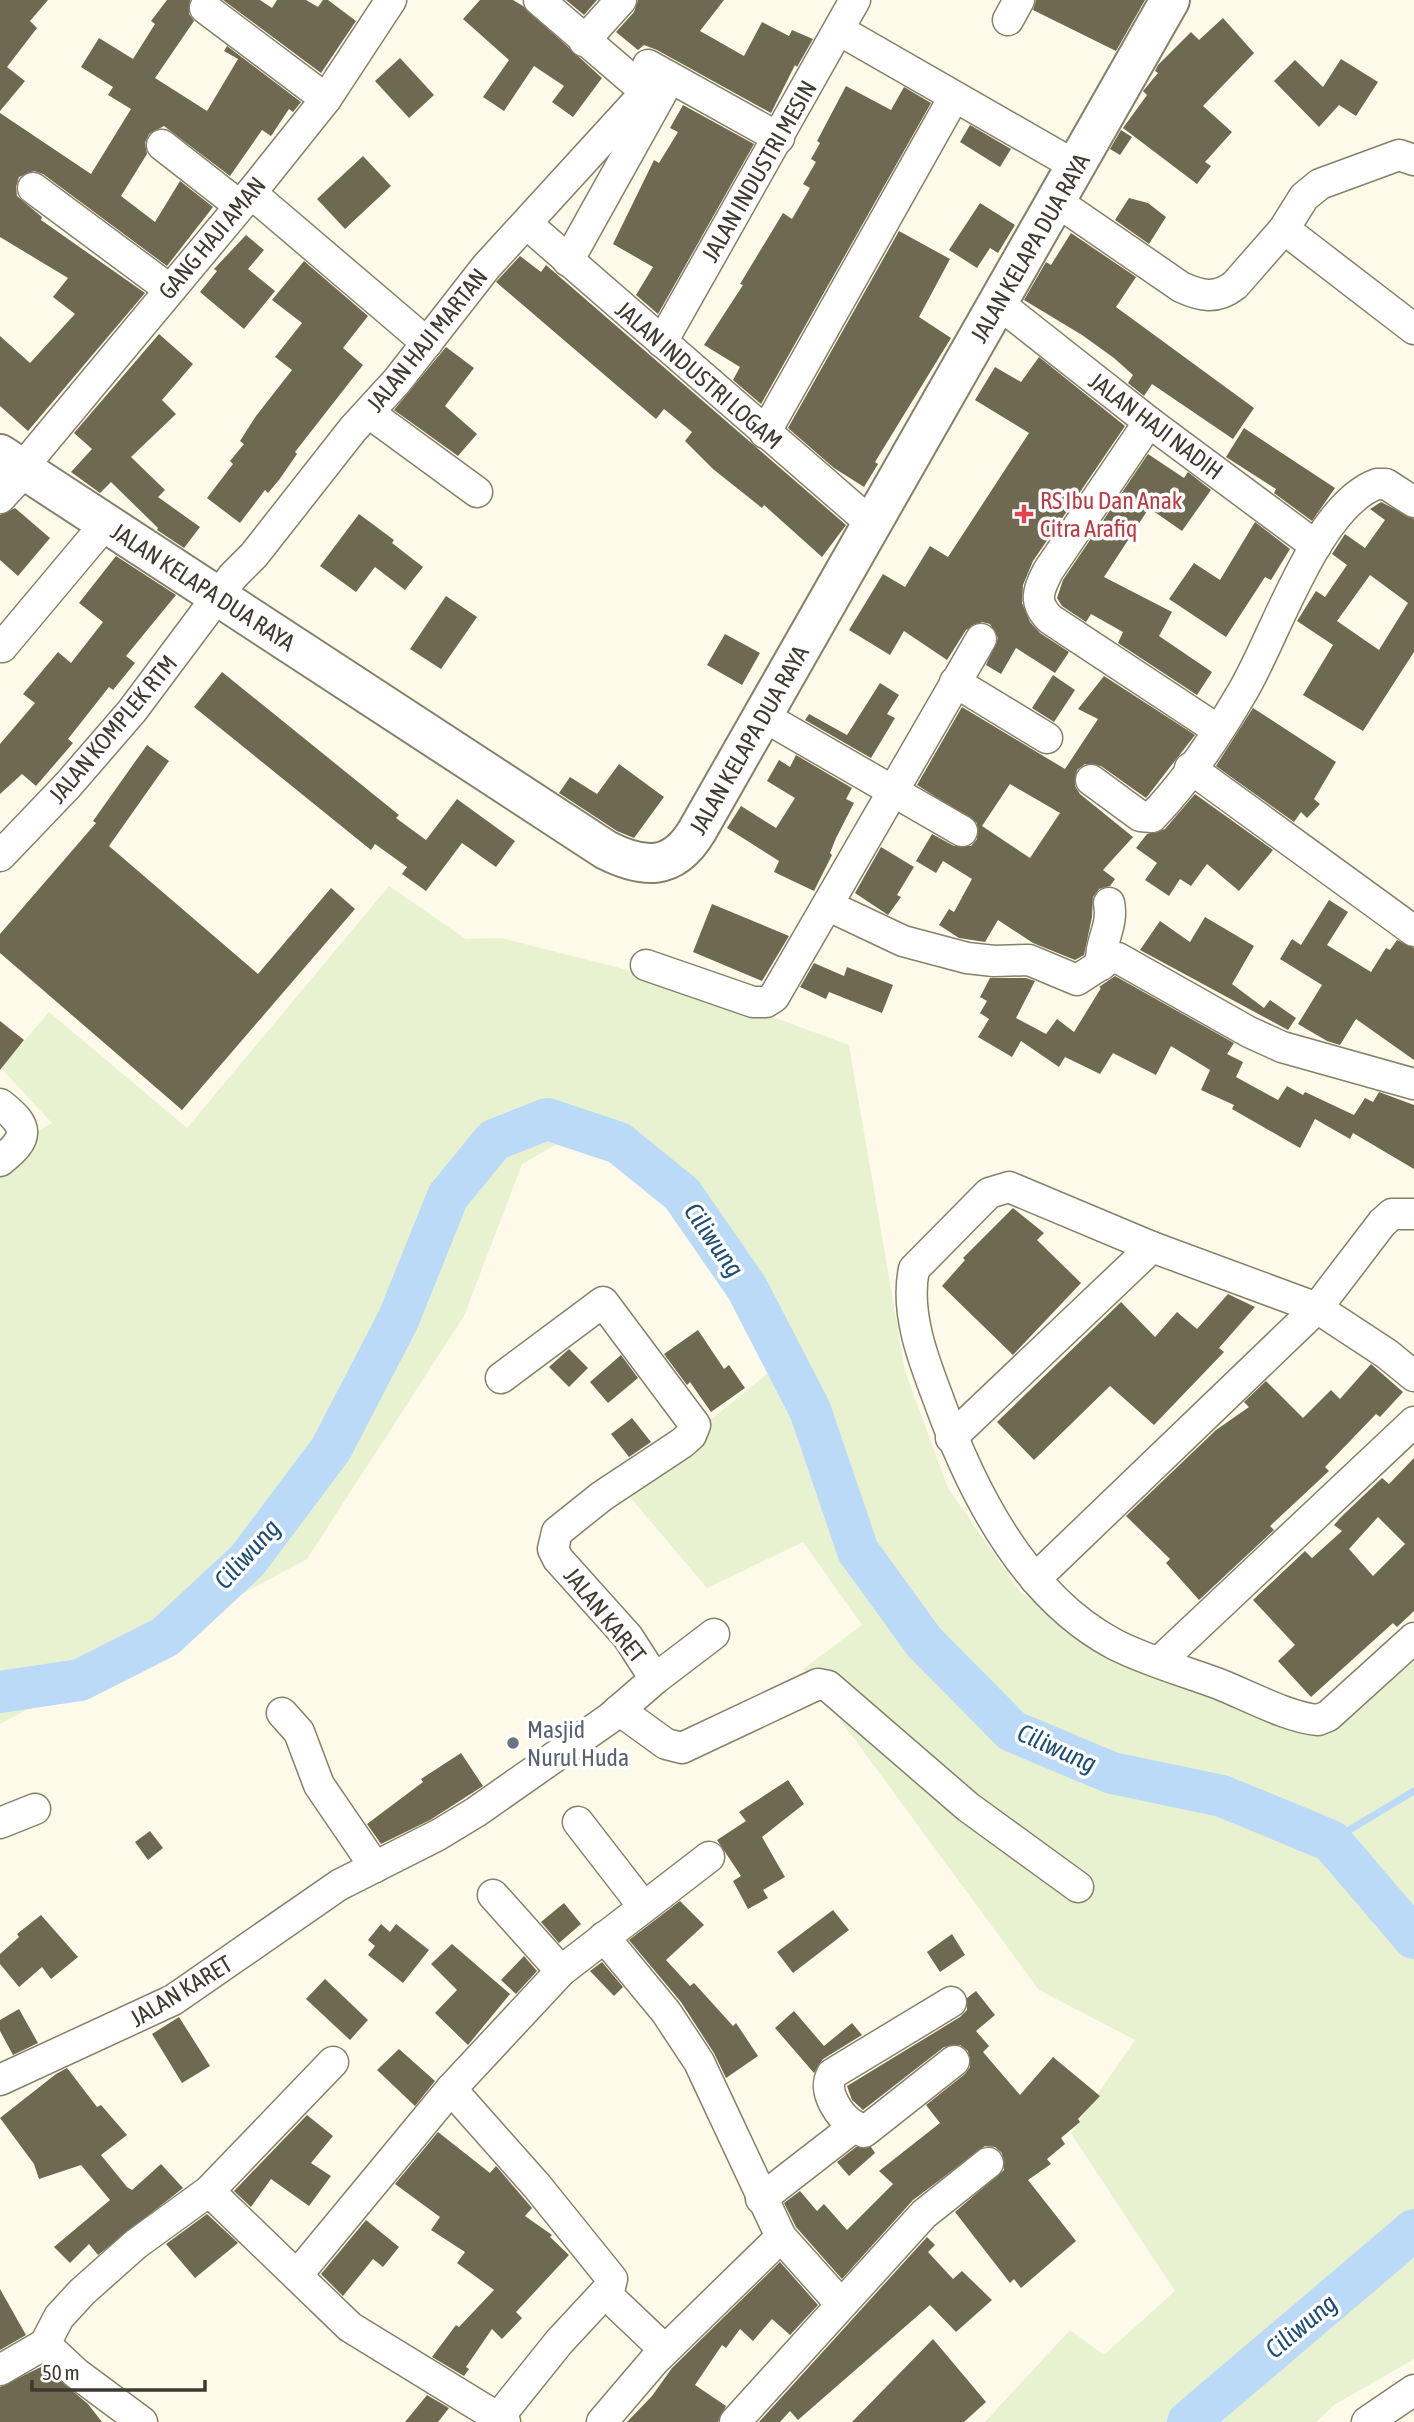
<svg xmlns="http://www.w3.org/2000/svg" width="1414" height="2422" font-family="'Asap Condensed',sans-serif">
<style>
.green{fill:#e8f1d0}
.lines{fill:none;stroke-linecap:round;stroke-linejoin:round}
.stream{stroke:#badaf7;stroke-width:7}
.river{stroke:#badaf7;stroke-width:42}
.building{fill:#6f6951;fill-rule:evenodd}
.minor-casing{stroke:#868068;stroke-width:33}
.major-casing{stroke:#868068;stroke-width:42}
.minor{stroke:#fff;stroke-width:30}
.major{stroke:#fff;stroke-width:38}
.health-dot{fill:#e0444e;stroke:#fff;stroke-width:2.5}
.worship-dot{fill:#6b7280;stroke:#fff;stroke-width:2.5}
.labels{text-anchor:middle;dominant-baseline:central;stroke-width:7;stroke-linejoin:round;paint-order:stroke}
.street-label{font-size:24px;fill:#3d3a30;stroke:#fff}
.health-label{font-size:24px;fill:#be3a42;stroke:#fff;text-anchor:start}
.worship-label{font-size:24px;fill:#5b616d;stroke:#fff;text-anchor:start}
.water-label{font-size:26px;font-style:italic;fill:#1e4d74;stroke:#fff}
</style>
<rect width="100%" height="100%" fill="#fefaea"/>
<path class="green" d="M389,886L466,939L501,938L683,984L849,1045L905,1371L948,1488L1021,1593L1105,1644L1326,1729L1414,1638V2359L1334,2405L1316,2422H985L1070,2330L1104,2355L1175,2291L1071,2133L1135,2040L1039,1990L803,1669L862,1625L803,1542L707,1588L624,1490L783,1361L631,1153L573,1135L522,1164L464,1316L307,1559L0,1724V1151L52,1123L1,1068L49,1012L187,1128Z"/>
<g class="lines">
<path class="stream" d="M1331,1841L1414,1791"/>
<g class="river">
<path d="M0,1692L80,1680L165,1637L247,1561L331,1449L398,1320L448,1196L494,1140L547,1119L619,1143L682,1194L747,1288L810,1410L858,1551L924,1642L1012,1731L1112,1773L1222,1796L1331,1841L1414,1938"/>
<path d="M1188,2422L1414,2230"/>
</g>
</g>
<g class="building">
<path d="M0,0H48L30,21L37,28L7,67L25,81L0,111Z"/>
<path d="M167,0H190L189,14L194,21L155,78L207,111L238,59L224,51L227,46L301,102L293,112L289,109L271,136L262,130L230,176L164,126L149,134L145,143L147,154L121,196L155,222L180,181L213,207L167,266L43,174L34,171L19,177L16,187L17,196L42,217L41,220L145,293L28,431L0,406V336L30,363L75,314L53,297L68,278L0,237V113L91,174L131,109L108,95L113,87L81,67L99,38L133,59L155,24L151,21Z"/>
<path d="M223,0H260L272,8L277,0H306L318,7L323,0H328L356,21L321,73Z"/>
<path d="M480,0H513L523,6L602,78L573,117L552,102L564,86L534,66L504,111L483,97L509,60L463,19Z"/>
<path d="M566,0H597L584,15Z"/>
<path d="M638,0H724L700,31L744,56L762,22L789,36L792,30L813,39L797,67L795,65L771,113L657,50L644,45L638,50L616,32L634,12Z"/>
<path d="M1036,0H1145L1116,51L1033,10Z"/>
<path d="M1223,18L1254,53L1203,106L1232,132L1205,162L1211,166L1197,184L1123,128L1147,95L1143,91L1158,73L1155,71L1158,65L1191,32L1199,40Z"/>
<path d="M400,58L434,95L409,118L375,81Z"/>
<path d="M1341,59L1378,82L1356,116L1339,105L1319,127L1274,81L1295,60L1323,87Z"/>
<path d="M846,86L891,110L904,87L931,103L761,404L733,380L740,367L704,345L743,285L740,284L783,213L792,219L810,188L803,184L816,162L811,159L820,143L817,141Z"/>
<path d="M683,105L754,144L658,314L636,295L653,267L613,244L654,160L659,163L678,132L670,128Z"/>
<path d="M970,125L1011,149L1000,167L960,142Z"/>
<path d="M1121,130L1132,137L1120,155L1110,149Z"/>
<path d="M363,156L391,186L345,229L317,199Z"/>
<path d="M1129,198L1148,203L1166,217L1149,244L1115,220Z"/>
<path d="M980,203L1015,225L998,253L990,248L977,268L949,250Z"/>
<path d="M899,231L950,259L919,317L951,338L875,462L878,464L864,487L834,468L788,428Z"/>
<path d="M1071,233L1136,277L1116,307L1254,408L1233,439L1152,384L1144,396L1128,383L1133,375L1114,358L1082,335L1024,300L1046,262L1051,265Z"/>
<path d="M246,235L264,250L248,269L275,291L244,329L200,292L217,271L214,269Z"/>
<path d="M520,256L541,272L546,265L846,525L822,557L764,505L762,508L713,469L685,441L692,432L664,409L656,419L496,282Z"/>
<path d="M304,261L368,316L343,348L363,365L295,452L297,454L279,480L268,493L265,490L240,523L207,498L233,464L230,461L244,444L240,441L256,416L292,370L275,357L302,323L272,300Z"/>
<path d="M159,334L193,364L162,400L176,414L131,457L165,490L158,497L200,527L184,548L157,530L158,528L111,482L100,493L71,472L92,449L74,433Z"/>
<path d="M446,347L474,368L445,406L477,434L458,456L394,410Z"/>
<path d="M1039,357L1125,426L1033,561L1023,585L1022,603L1030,622L1040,633L1069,652L1055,673L1016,648L1001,674L986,665L998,638L990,624L982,622L966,630L947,660L904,631L890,655L849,630L883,574L905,587L930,546L948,557L1029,433L975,400L995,367L1021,382Z"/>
<path d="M1244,428L1335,488L1312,521L1274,493L1276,489L1226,457Z"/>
<path d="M1148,454L1184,478L1188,472L1211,490L1182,531L1149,508L1104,577L1172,612L1159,636L1212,672L1197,695L1118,643L1123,632L1091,614L1086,622L1062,606L1057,598L1063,580Z"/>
<path d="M1381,502L1414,519V652L1363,731L1303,695L1333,645L1297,621L1316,591L1325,597L1347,565L1332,554L1345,534L1365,548L1385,520L1370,509ZM1370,575L1408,603L1379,650L1337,621Z"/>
<path d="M15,508L50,538L18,576L0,560V515Z"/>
<path d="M359,514L394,540L392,543L423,567L405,590L375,567L356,592L320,566Z"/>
<path d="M1255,522L1290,549L1271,580L1265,577L1226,637L1169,599L1194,563L1220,580Z"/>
<path d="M116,556L176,595L126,656L135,663L113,690L109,687L68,739L73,743L36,786L22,774L0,794V744L35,703L23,694L58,652L71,663L103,622L79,603Z"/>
<path d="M446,596L477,617L441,669L410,649Z"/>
<path d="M725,634L760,653L742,685L707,665Z"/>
<path d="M222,672L399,815L396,818L426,840L457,799L515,841L496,867L462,843L426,891L402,874L407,867L375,844L371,850L194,707Z"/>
<path d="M1053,675L1075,690L1054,722L1032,708Z"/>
<path d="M1104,676L1195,735L1146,798L1101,766L1085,764L1077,770L1075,786L1080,794L1133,837L1103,870L1115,879L1110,886L1099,889L1093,897L1092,917L1084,955L1075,960L1033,943L998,920L985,942L959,938L939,925L949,909L954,912L972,879L943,861L936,873L916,861L932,834L954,846H971L977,839V823L917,785L962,707L1065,769L1098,719L1078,709ZM1010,784L1060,813L1030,858L982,826Z"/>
<path d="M880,683L899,695L887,714L895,718L871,758L805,720L809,714L847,735Z"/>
<path d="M1253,708L1336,762L1314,799L1320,804L1307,818L1301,812L1294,822L1216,766Z"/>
<path d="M147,745L169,761L109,846L258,974L331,888L355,909L182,1110L0,953V934L96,823L93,821Z"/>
<path d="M796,755L852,788L846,799L854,803L836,838L830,853L832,855L814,891L774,872L779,861L727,828L741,806L776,828L795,798L767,781L779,760L790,767Z"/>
<path d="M619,764L664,797L634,838L617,831L559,793L570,777L597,794Z"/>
<path d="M1195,794L1273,850L1239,891L1207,864L1191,886L1180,879L1169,896L1145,880L1157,863L1136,848L1147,834L1165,829Z"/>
<path d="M881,847L914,867L897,895L901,897L888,915L855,893Z"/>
<path d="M1329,900L1348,912L1327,945L1371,972L1386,948L1390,950L1397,940L1414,948V1060L1356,1019L1340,1045L1327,1041L1298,1024L1322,985L1280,959L1292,939L1301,945Z"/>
<path d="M712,904L789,936L762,981L693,952Z"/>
<path d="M1205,917L1254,946L1232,984L1264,1008L1270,1000L1296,1018L1288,1030L1140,950L1160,921L1190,942Z"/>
<path d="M814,963L844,976L847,967L893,985L882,1013L829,992L826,999L800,987Z"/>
<path d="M1115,976L1234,1043L1227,1054L1243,1062L1236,1077L1278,1100L1287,1086L1303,1095L1305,1092L1354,1115L1365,1098L1373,1102L1379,1092L1414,1105V1169L1353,1133L1350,1139L1315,1119L1300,1148L1232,1109L1234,1105L1201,1090L1210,1070L1171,1046L1156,1075L1113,1053L1100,1074L1065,1057L1059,1067L1021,1041L1012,1057L978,1037L989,1019L980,1013L987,1001L996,1006L980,997L990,978H1026L1035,981L1016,1018L1046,1034L1057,1019L1074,1032L1101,988L1099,987Z"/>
<path d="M0,1021L24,1040L0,1070Z"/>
<path d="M1013,1208L1044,1233L1037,1240L1081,1283L1013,1355L942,1286L965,1260L963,1258Z"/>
<path d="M1228,1294L1255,1307L1219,1348L1224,1352L1154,1425L1110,1386L1034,1460L997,1422L1121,1302L1155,1337L1177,1312L1197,1329Z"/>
<path d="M698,1330L724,1369L729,1365L745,1388L711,1412L690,1382L687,1385L664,1354Z"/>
<path d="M569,1349L588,1368L569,1387L549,1367Z"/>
<path d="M621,1355L638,1378L608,1403L590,1382Z"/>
<path d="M1371,1364L1403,1392L1380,1417L1376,1414L1325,1467L1329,1471L1270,1526L1274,1530L1199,1600L1166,1563L1170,1559L1126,1516L1216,1430L1249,1407L1244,1402L1266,1381L1303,1418L1331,1390L1340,1399Z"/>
<path d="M632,1418L651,1442L629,1457L611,1434Z"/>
<path d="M1414,1458V1611L1397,1627L1393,1623L1311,1697L1278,1661L1295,1645L1253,1600L1305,1551L1312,1558L1342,1531L1334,1525L1341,1517L1382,1478L1389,1484ZM1378,1517L1405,1544L1373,1576L1349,1549Z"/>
<path d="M461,1753L483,1786L430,1820L381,1844L367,1824L423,1782L421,1779Z"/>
<path d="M788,1780L804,1804L762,1837L785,1877L763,1890L768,1898L748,1909L733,1881L741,1876L717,1840L746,1821L739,1812Z"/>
<path d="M150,1831L163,1848L148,1860L135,1842Z"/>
<path d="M680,1901L704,1925L666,1960L690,1986L694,1983L733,2026L736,2023L758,2056L726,2078L714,2053L681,2002L629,1940Z"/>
<path d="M564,1903L581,1924L559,1943L541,1922Z"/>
<path d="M833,1910L849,1930L793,1973L777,1952Z"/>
<path d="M41,1915L78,1957L51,1979L42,1967L19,1987L0,1964V1954L19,1937L17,1934Z"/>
<path d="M381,1924L390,1932L396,1924L429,1950L403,1983L368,1955L375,1946L368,1940Z"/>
<path d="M952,1934L965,1955L940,1972L927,1952Z"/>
<path d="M452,1944L510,1994L468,2045L435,2013L457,1990L431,1964Z"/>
<path d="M524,1956L537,1971L516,1994L501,1980Z"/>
<path d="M602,1962L623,1987L614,1996L590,1971Z"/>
<path d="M325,1979L368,2020L350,2040L306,1999Z"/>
<path d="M976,1991L995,2015L976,2031L989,2046L983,2052L1020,2095L1053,2057L1100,2096L1078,2119L1080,2122L1061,2138L1065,2144L1047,2159L1051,2164L1028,2180L1076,2241L1021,2288L1014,2279L1010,2283L955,2212L1004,2170L1002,2153L995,2147L985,2146L913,2200L842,2279L796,2227L784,2203L800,2191L817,2211L824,2204L847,2230L893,2184L879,2171L940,2123L926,2105L965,2074L970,2067L968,2051L960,2045L944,2047L863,2110L852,2100L847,2086L960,2017L967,2010V1998Z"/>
<path d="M19,2009L38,2043L13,2055L0,2031V2020Z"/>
<path d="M794,2011L824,2046L852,2023L862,2035L823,2059L814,2073L775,2028Z"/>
<path d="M179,2017L210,2066L182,2083L152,2034Z"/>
<path d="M399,2049L435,2081L415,2106L377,2070Z"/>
<path d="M67,2068L97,2107L101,2105L127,2135L101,2155L127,2187L132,2190L161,2164L183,2188L98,2255L89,2244L70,2263L54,2247L110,2200L81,2165L39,2179L34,2164L0,2118L56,2074Z"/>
<path d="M307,2115L333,2136L311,2163L331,2176L309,2206L271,2179L251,2207L234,2191Z"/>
<path d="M438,2132L490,2173L496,2166L532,2208L525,2216L552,2235L550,2237L569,2255L516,2312L522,2318L502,2339L492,2329L466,2367L469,2369L464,2376L432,2357L456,2325L459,2327L494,2290L457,2263L465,2252L431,2230L440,2217L395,2184Z"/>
<path d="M856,2147H871L875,2153L849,2176L837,2162Z"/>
<path d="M207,2214L238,2243L195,2278L166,2244Z"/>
<path d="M366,2220L399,2247L383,2267L373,2259L343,2296L321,2274Z"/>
<path d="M927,2237L935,2245L928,2252L953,2279L962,2271L992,2300L956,2332L930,2305L798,2420L790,2411L780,2422H759Z"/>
<path d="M780,2262L818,2305L790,2335L772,2319L753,2341L740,2329L726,2348L722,2345L695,2385L726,2406L718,2422H627L652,2396L672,2368Z"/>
<path d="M0,2289L26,2335L0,2350Z"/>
<path d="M933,2339L986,2402L964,2422H852Z"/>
<path d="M43,2366L88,2404L102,2422H0V2387Z"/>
<path d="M427,2395L449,2408L438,2422H405Z"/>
</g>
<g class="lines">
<g class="minor-casing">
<g id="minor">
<path d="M205,8L326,99"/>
<path d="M1008,20L1019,0"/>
<path d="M839,30L1076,166"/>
<path d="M584,41L621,0"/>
<path d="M648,65L779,138"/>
<path d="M162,145L240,206"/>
<path d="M33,188L169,289"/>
<path d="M251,193L427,343"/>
<path d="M1056,201L1181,287C1201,296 1216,300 1235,285L1284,229L1304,197L1320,184L1399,155L1414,160"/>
<path d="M527,224L872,524"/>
<path d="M1284,229L1414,329"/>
<path d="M568,261L670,78"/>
<path d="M998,303L1149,422L1316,546"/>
<path d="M662,342L855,0"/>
<path d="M369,413L477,492"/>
<path d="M1149,422L1048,571C1038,591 1033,602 1050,619L1218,730"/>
<path d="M765,433L954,97"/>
<path d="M22,468L251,193L326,99L391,0"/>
<path d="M0,498L26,470"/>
<path d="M2,647L106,523"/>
<path d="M955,682L1047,738"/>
<path d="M763,716L962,831"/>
<path d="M1190,768L1414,931"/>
<path d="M1091,780L1140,816L1152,817C1187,781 1218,734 1243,691C1275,637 1316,506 1377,484H1386L1414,502"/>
<path d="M0,856L68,785L132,711L233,576L254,555L353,429L397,381L486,267L646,92L539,0"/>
<path d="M829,906L903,941L967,958L994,961L1029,960L1077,980L1111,958H1118L1249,1032L1282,1047L1414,1084"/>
<path d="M646,965L753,1002H766L774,997L981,639"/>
<path d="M1101,965C1099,942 1114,926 1109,903"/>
<path d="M0,1104C30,1127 29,1138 0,1161"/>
<path d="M1414,1376L1387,1354L1317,1308L1152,1247L1009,1187L989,1193L914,1269C905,1312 923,1359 938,1398C971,1491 1024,1596 1114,1644C1147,1661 1184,1671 1219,1684C1247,1695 1289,1718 1318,1720L1328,1716L1414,1638"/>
<path d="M951,1438L1152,1247"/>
<path d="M1035,1579L1317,1308L1382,1223L1392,1214H1414"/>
<path d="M1159,1662L1414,1422"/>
<path d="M655,1679L714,1634"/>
<path d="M619,1710L666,1744L682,1748L818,1684L828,1686L968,1807L1078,1887"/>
<path d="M282,1713L299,1732L319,1785L375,1867"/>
<path d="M578,1822L643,1906"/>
<path d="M0,1823L35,1809"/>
<path d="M493,1895L561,1971"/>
<path d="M604,1937L666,2012L699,2062L781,2237L840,2303"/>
<path d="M0,2080L173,2000L339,1885L438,1835L476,1812L610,1718L655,1679L628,1637L558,1559L553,1549L557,1532L602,1496L682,1443L691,1435L695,1425L603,1302L501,1378"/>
<path d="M451,2089L537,2186L612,2279L610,2287L559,2342L498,2418"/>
<path d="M855,2126L864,2132L954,2061"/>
<path d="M209,2191L350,2327L505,2422"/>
<path d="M761,2199L855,2126C839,2117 822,2091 832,2074L951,2002"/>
<path d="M298,2274L451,2089L561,1971L709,1857"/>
<path d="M605,2293L665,2350"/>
<path d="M45,2344L76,2373L142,2422"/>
<path d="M0,2370L45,2344L59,2317L82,2292L136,2244L209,2191L333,2062"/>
<path d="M602,2422L654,2361L781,2237"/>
<path d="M735,2422L924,2214L988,2163"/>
<path d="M1367,2422L1414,2390"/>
</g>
</g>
<g class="major-casing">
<path id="major" d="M0,454L606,850C644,869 673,871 697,831L1170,0"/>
</g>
<use href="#minor" class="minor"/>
<use href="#major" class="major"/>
</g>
<path class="health-dot" d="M1020.5 503.5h7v7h7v7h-7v7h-7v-7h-7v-7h7z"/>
<circle class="worship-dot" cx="513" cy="1743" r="7"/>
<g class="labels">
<g class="street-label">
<text transform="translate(759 171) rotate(-60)">JALAN INDUSTRI MESIN</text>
<text transform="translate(212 238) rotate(-50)">GANG HAJI AMAN</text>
<text transform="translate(1030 248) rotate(-60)">JALAN KELAPA DUA RAYA</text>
<text transform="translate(427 340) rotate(-51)">JALAN HAJI MARTAN</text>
<text transform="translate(699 375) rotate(41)">JALAN INDUSTRI LOGAM</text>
<text transform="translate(1156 426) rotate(37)">JALAN HAJI NADIH</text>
<text transform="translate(203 587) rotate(33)">JALAN KELAPA DUA RAYA</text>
<text transform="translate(113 729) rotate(-50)">JALAN KOMPLEK RTM</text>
<text transform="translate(749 740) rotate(-60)">JALAN KELAPA DUA RAYA</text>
<text transform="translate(605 1615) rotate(51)">JALAN KARET</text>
<text transform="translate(181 1991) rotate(-31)">JALAN KARET</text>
</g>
<g class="health-label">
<text x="1040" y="500">RS Ibu Dan Anak<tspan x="1040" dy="28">Citra Arafiq</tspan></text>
</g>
<g class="worship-label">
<text x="527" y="1729">Masjid<tspan x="527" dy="28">Nurul Huda</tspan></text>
</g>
<g class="water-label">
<text transform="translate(714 1240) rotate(55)">Ciliwung</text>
<text transform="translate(247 1554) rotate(-48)">Ciliwung</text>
<text transform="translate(1057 1748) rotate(24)">Ciliwung</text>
<text transform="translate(1301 2326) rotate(-40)">Ciliwung</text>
</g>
</g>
<path d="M32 2380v10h173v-10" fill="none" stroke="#3d3a30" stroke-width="3.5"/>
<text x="42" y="2380" font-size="21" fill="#3d3a30" stroke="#ffffff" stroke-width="5" paint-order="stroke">50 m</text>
</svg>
